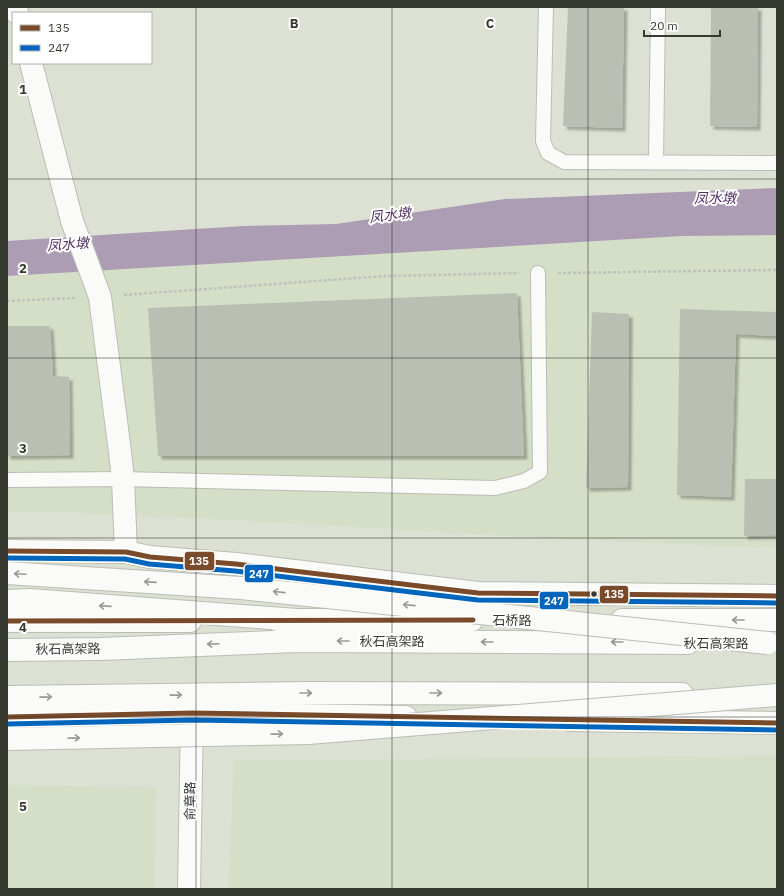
<svg xmlns="http://www.w3.org/2000/svg" width="784" height="896" font-family="'IBM Plex Sans','Noto Sans SC',sans-serif">
<style>
.built{fill:#d5dec7}
.water{fill:#ac9db4}
.building{fill:#babfb4;filter:url(#shadow)}
.lines{fill:none;stroke-linecap:round;stroke-linejoin:round}
.lane-casing{stroke:#babeb4;stroke-width:16}
.street-casing{stroke:#babeb4;stroke-width:24}
.secondary-casing{stroke:#babeb4;stroke-width:24}
.primary-casing{stroke:#babeb4;stroke-width:24}
.highway-casing{stroke:#babeb4;stroke-width:24}
.path{stroke:#c0c2bd;stroke-width:2.5;stroke-dasharray:3 2;stroke-linecap:butt}
.lane{stroke:#fafaf9;stroke-width:14}
.street{stroke:#fafaf9;stroke-width:22}
.secondary{stroke:#fafaf9;stroke-width:22}
.primary{stroke:#fafaf9;stroke-width:22}
.highway{stroke:#fafaf9;stroke-width:22}
.highway-bridge-casing{stroke:#babeb4;stroke-width:24;stroke-linecap:butt}
.highway-bridge{stroke:#fafaf9;stroke-width:22}
.bus-1-casing{stroke:#fff;stroke-width:8}
.bus-2-casing{stroke:#fff;stroke-width:8}
.bus-1{stroke:#7a4b2a;stroke-width:5}
.bus-2{stroke:#0065bd;stroke-width:5}
.oneway{stroke:#989a94}
.grid{fill:none;stroke:#35392f;stroke-width:1;stroke-opacity:0.55}
.bus-dot{fill:#35392f;stroke:#fff;stroke-width:1.5}
.labels{text-anchor:middle;dominant-baseline:central;stroke-width:4;stroke-linejoin:round;paint-order:stroke}
.street-label{font-size:13px;fill:#35392f;stroke:#fff}
.water-label{font-size:14px;font-style:italic;fill:#513165;stroke:#fff}
.grid-label{font-size:13px;text-anchor:middle;font-weight:bold;fill:#35392f;stroke:#fff;stroke-width:4;stroke-linejoin:round;paint-order:stroke}
.line-badge{stroke:#fff;stroke-width:1.5}
.badge-label{font-size:11px;text-anchor:middle;font-weight:bold;fill:#fff}
</style>
<defs>
<filter id="shadow"><feDropShadow dx="3.5" dy="3.5" stdDeviation="1" flood-color="#0004"/></filter>
</defs>
<rect width="100%" height="100%" fill="#dce1d4"/>
<g class="built">
<path d="M777,235V548L564,539L237,520L60,512H7V276L682,236Z"/>
<path d="M777,756V889H228L234,761Z"/>
<path d="M7,785L156,788L155,889H7Z"/>
</g>
<path class="water" d="M777,188V235L682,236L7,276V241L243,226L336,224L505,199Z"/>
<g class="building">
<path d="M568,7H624L622,128L563,126Z"/>
<path d="M711,7H758L757,127L710,126Z"/>
<path d="M517,293L524,456H158L148,308Z"/>
<path d="M680,309L777,312V336L736,334L731,497L677,495Z"/>
<path d="M592,312L629,314L628,487L586,488Z"/>
<path d="M7,326H50L53,376L69,377L70,455L7,456Z"/>
<path d="M745,479H777V535L744,536Z"/>
</g>
<g class="lines">
<g class="lane-casing">
<g id="lane">
<path d="M546,7L543,141L548,153L564,162L775,163L777,162"/>
<path d="M656,162L658,7"/>
<path d="M7,480L123,479L495,488L524,481L540,472L538,273"/>
</g>
</g>
<g class="street-casing">
<path id="street" d="M189,889L192,717"/>
</g>
<g class="secondary-casing">
<g id="secondary">
<path d="M16,7L17,13"/>
<path d="M31,63L72,221L100,297L120,452L123,479L126,552"/>
</g>
</g>
<g class="primary-casing">
<g id="primary">
<path d="M7,551L126,552L150,557L236,564L478,593L777,596"/>
<path d="M278,620H472"/>
<path d="M622,620H777"/>
<path d="M7,621H190"/>
<path d="M7,717L192,713L406,717"/>
<path d="M570,720L777,723"/>
</g>
</g>
<g class="highway-casing">
<g id="highway">
<path d="M7,601L30,600L297,620"/>
<path d="M7,650L101,649L296,641L688,643"/>
<path d="M7,697L307,693L682,694"/>
</g>
</g>
<g class="path">
<path d="M558,273L777,270"/>
<path d="M124,295L385,276L519,273"/>
<path d="M7,301L75,298"/>
</g>
<use href="#lane" class="lane"/>
<use href="#street" class="street"/>
<use href="#secondary" class="secondary"/>
<use href="#primary" class="primary"/>
<use href="#highway" class="highway"/>
<g class="highway-bridge-casing">
<g id="highway-bridge">
<path d="M7,573L241,588L768,643"/>
<path d="M7,739L308,733L777,695"/>
</g>
</g>
<use href="#highway-bridge" class="highway-bridge"/>
<g class="bus-1-casing">
<g id="bus-1">
<path d="M7,551L126,552L150,557L236,564L478,593L777,596"/>
<path d="M7,621L473,620"/>
<path d="M7,717L192,713L777,723"/>
</g>
</g>
<g class="bus-2-casing">
<g id="bus-2">
<path d="M7,558L125,559L149,564L235,571L478,600L777,603"/>
<path d="M7,724L192,720L777,730"/>
</g>
</g>
<use href="#bus-1" class="bus-1"/>
<use href="#bus-2" class="bus-2"/>
</g>
<defs><path id="oneway-shaft" d="M-6 0H5M1.5-3L5.5 0L1.5 3" fill="none" stroke-width="1.6" stroke-linecap="round" stroke-linejoin="round"/></defs>
<g class="oneway">
<use href="#oneway-shaft" transform="translate(20 574) rotate(-177)"/>
<use href="#oneway-shaft" transform="translate(150 582) rotate(-176)"/>
<use href="#oneway-shaft" transform="translate(279 592) rotate(-174)"/>
<use href="#oneway-shaft" transform="translate(409 605) rotate(-174)"/>
<use href="#oneway-shaft" transform="translate(105 606) rotate(-176)"/>
<use href="#oneway-shaft" transform="translate(738 620) rotate(180)"/>
<use href="#oneway-shaft" transform="translate(343 641) rotate(-180)"/>
<use href="#oneway-shaft" transform="translate(487 642) rotate(-180)"/>
<use href="#oneway-shaft" transform="translate(617 642) rotate(-180)"/>
<use href="#oneway-shaft" transform="translate(213 644) rotate(178)"/>
<use href="#oneway-shaft" transform="translate(306 693)"/>
<use href="#oneway-shaft" transform="translate(436 693)"/>
<use href="#oneway-shaft" transform="translate(176 695) rotate(-1)"/>
<use href="#oneway-shaft" transform="translate(46 697) rotate(-1)"/>
<use href="#oneway-shaft" transform="translate(277 734) rotate(-1)"/>
<use href="#oneway-shaft" transform="translate(74 738) rotate(-1)"/>
</g>
<path class="grid" d="M196,7V889M392,7V889M588,7V889M7,179H777M7,358H777M7,538H777M7,717H777"/>
<circle class="bus-dot" cx="594" cy="594" r="3.5"/>
<g class="labels">
<g class="street-label">
<text x="512" y="620">石桥路</text>
<text x="392" y="641">秋石高架路</text>
<text x="716" y="643">秋石高架路</text>
<text transform="translate(68 649) rotate(-1)">秋石高架路</text>
<text transform="translate(190 801) rotate(-89)">俞章路</text>
</g>
<g class="water-label">
<text transform="translate(715 198) rotate(-1)">凤水墩</text>
<text transform="translate(390 215) rotate(-7)">凤水墩</text>
<text transform="translate(68 244) rotate(-4)">凤水墩</text>
</g>
</g>
<g class="grid-label">
<text x="294" y="28">B</text>
<text x="490" y="28">C</text>
<text x="23" y="94">1</text>
<text x="23" y="273">2</text>
<text x="23" y="453">3</text>
<text x="23" y="632">4</text>
<text x="23" y="811">5</text>
</g>
<g class="line-badge">
<rect x="184" y="551" width="31" height="20" rx="4" fill="#7a4b2a"/>
<rect x="244" y="564" width="30" height="19" rx="4" fill="#0065bd"/>
<rect x="599" y="585" width="30" height="19" rx="4" fill="#7a4b2a"/>
<rect x="539" y="591" width="30" height="19" rx="4" fill="#0065bd"/>
</g>
<g class="badge-label">
<text x="199" y="565">135</text>
<text x="259" y="578">247</text>
<text x="614" y="598">135</text>
<text x="554" y="605">247</text>
</g>
<rect width="784" height="896" fill="none" stroke="#35392f" stroke-width="16"/>
<rect x="12" y="12" width="140" height="52" fill="#ffffff" stroke="#aeb0ac"/>
<rect x="20" y="25" width="20" height="6" fill="#7a4b2a" stroke="#aeb0ac"/>
<text x="48" y="32" font-size="12" fill="#35392f">135</text>
<rect x="20" y="45" width="20" height="6" fill="#0065bd" stroke="#aeb0ac"/>
<text x="48" y="52" font-size="12" fill="#35392f">247</text>
<path d="M644 30v6h76v-6" fill="none" stroke="#35392f" stroke-width="2"/>
<text x="650" y="30" font-size="12" fill="#35392f" stroke="#ffffff" stroke-width="3" paint-order="stroke">20 m</text>
</svg>
